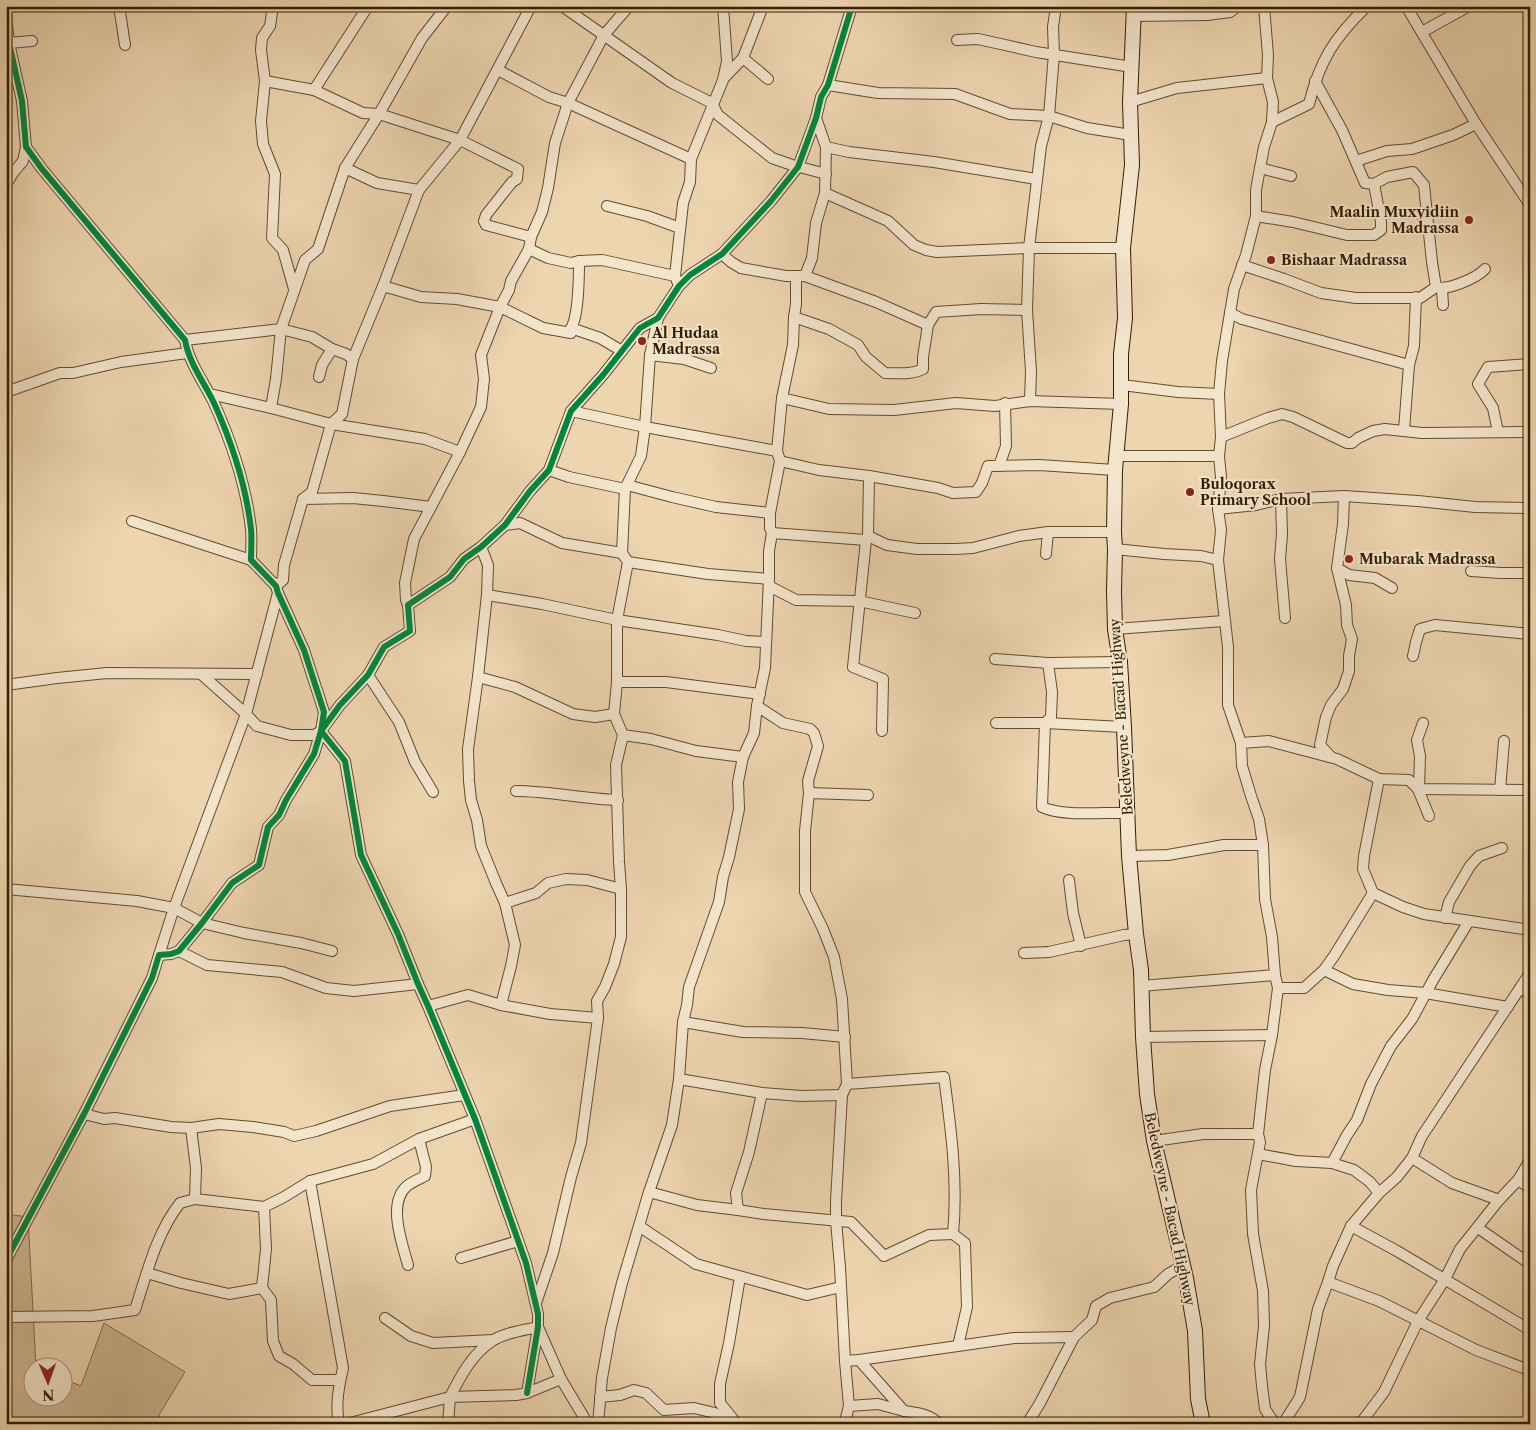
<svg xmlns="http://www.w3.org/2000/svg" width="1536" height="1430" font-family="'Libre Caslon Text',serif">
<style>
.green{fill:#cdb692;stroke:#806a4a}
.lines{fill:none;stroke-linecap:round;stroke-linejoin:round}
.street-casing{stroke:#624c2d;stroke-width:12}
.secondary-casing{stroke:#331e01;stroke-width:16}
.street{stroke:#f3e4cc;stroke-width:10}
.secondary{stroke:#f3e4cc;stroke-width:14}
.cycleway-casing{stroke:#f3e4cc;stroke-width:9}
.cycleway{stroke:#00873e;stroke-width:6}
.poi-dot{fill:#8f2418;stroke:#f3e4cc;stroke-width:2}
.labels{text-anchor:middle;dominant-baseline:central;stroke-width:4;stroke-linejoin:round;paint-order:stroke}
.poi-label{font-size:14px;font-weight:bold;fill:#331e01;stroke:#f3e4cc;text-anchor:start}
.street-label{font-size:14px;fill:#331e01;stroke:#f3e4cc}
</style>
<rect width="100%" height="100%" fill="#edd5b0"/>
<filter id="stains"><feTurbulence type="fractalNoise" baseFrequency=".004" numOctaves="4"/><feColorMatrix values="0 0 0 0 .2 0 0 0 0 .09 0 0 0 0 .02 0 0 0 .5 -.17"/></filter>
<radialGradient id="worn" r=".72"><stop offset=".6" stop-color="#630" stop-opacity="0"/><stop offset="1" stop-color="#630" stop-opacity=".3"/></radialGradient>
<path class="green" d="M6,1214L28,1217L36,1367L32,1368V1398H62L63,1379L81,1386L104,1323L185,1372L159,1415L161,1424H6Z"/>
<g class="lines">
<g class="street-casing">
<g id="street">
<path d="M119,6L125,45"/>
<path d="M273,6L270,26L262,38L261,50L265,81L261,121L263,144L275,174L272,238L283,250L294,289"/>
<path d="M562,6L672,83L712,103L718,115L772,158L792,165L826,174"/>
<path d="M1264,6L1268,55L1267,78L1273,102L1272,122L1264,147L1260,168L1256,190V216L1246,255L1234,289L1222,361L1219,394L1221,437L1219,456L1221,477L1218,509L1221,530L1218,560L1228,647V705L1241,743L1242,766L1251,796L1259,819L1263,845L1265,899L1272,937L1275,975L1278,988L1272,1035L1265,1070L1258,1134L1260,1142L1251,1190L1253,1234L1263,1291L1264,1326L1260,1364L1262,1386L1265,1409L1275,1424"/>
<path d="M1406,6L1476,124L1530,205"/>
<path d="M6,14L9,43L22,101L26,147L42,169L185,340C189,363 204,382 214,403C232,443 246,485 251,529C252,539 251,550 251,560L276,586L278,593L304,650L324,712L321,731L345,761L361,855L398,934L418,984L428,1006L475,1119L526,1263L538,1314V1327L527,1393"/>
<path d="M1134,16L1207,15L1230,12L1238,6"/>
<path d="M1422,32L1469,6"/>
<path d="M957,40L978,39L1036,52L1132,67"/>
<path d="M9,43L32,41"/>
<path d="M743,58L768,79"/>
<path d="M498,70L549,97L568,103L691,159"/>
<path d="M723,79L743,58L763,6"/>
<path d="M265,81L314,90L363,113L379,114L460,140L518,169L517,179L512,182L486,215L484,221L486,225L531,237"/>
<path d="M1315,81L1342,130L1365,183L1374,184L1387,177L1413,172L1424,185L1432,262L1436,287"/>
<path d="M828,85L878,93L955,94L1010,114L1049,116L1087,128L1131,135"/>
<path d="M314,90L368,6"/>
<path d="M1130,102L1177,88L1267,78"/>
<path d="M1272,122L1309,104C1320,60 1334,38 1367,6"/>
<path d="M826,147L849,152L934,162L1036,179"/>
<path d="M1356,161L1387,151L1412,149L1453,135L1476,124"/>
<path d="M345,168L377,183L419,190"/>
<path d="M1260,168L1291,176"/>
<path d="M6,185L13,173L23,161L26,147"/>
<path d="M825,193L888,221L914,245L926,250L937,252L1029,248H1123"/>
<path d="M607,206L647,216L680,228"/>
<path d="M1256,216L1293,222L1347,235H1374L1381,230V222L1374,184"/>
<path d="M529,249L548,258L571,263L579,261L602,260L675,276"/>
<path d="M722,254L731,262L741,268L786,276H805L876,302L928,325"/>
<path d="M1242,265L1284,279L1321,293L1356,298H1420L1436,287C1447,291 1477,278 1485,269"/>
<path d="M805,276L812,258L816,223L825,193L826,147L816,118"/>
<path d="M383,286L421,297L457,299L500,307L543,328L571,333C571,327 574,323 575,317C579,299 579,279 579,261"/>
<path d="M679,286L675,276L683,203L690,182L691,159L723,80L727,61L723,6"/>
<path d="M1442,289L1443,305"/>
<path d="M1230,313L1242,319L1409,365"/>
<path d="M794,317L829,329L858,345L866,357L885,373C898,373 911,375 923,369V357L928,325L936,312L981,309L1027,310"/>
<path d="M571,328L600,338L622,351"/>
<path d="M185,340L281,329L312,337L332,349L346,354L353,359"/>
<path d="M650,355L684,359L711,368"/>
<path d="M319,377L322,365L332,349"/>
<path d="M1122,385L1178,392L1219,394"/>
<path d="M6,392L60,373H73L121,362L187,353"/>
<path d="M210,394L271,408L331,424L425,439L460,452"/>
<path d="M782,398L829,409L894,410L956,403L995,406L1030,401L1121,404"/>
<path d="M1030,401L1031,371L1027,310L1029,248L1041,146L1049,116L1054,54L1053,27L1056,6"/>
<path d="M271,408L276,379L281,329L305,260L318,249L345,168L379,114L422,38L447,6"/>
<path d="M571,411L645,427L777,451"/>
<path d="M1404,430L1409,365L1414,346L1416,297"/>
<path d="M1498,432L1493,408L1478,384L1488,367L1530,364"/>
<path d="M1221,437L1268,418L1282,414L1293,417L1347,443H1352L1358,438L1373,431L1385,429L1422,433L1530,432"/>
<path d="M1117,456H1219"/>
<path d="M780,461L819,470L869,476L938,488L953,493L976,492L982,483L988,466L1039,465L1115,470"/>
<path d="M999,466L1006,446L1005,403"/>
<path d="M549,470L569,477L625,489"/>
<path d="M869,476L868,536L866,540L853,667L883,679L882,731"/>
<path d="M627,485L672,497L716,507L770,513"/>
<path d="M303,499L353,498L383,501L431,507"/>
<path d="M1281,499L1282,534L1280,559L1285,618"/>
<path d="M1218,509L1256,505L1281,499L1344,496L1418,501L1475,507L1530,508"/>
<path d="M132,521L251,560"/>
<path d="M505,525L520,523L562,543L622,553"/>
<path d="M772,533L866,540"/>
<path d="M868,536L887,545L917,549H956L973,548L1019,536L1048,532H1114"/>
<path d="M481,547L488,565L487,595L478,677L468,749L469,781L471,800L477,820L481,846L496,883L505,903L515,945L511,966L501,1005"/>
<path d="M1115,549L1164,554L1201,556L1218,560"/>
<path d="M1046,554L1048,532"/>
<path d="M628,562L708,574L769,579"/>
<path d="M1337,568L1349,575L1375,578L1392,588"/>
<path d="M1471,571L1500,573H1530"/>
<path d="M276,586L283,580L284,565L303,499L312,492L331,424L342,414L353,359L383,286L419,190L460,140L531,6"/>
<path d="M769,586L796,600L859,601L915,613"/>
<path d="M487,595L542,604L617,620L718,635L746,641L766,642"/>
<path d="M408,605L406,600L405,583L414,539L460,452L481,407L484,379L481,355L500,307L509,290L511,281L529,249L531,237L542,212L548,188L555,143L568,103L604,35L629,6"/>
<path d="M1115,629L1224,621"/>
<path d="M1413,656L1416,642L1420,629L1435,625L1530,634"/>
<path d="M995,659L1048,663L1052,692L1051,717L1045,723L1042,807C1063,817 1105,812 1128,813"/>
<path d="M1048,663L1120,662"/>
<path d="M201,674L246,714L257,726L291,735H314L321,731"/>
<path d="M368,675L399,722L415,762L433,792"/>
<path d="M478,677L515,687L573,714L595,717L614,714"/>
<path d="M617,682H666L760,694"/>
<path d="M6,685L57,678L107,673L257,674"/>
<path d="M757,706L783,723L810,729L814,733L818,746L808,781L809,793L805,831V892L823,929L834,957L842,999L847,1084L842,1095L836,1201V1221L840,1267L845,1361L849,1406"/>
<path d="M996,723H1045L1124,727"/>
<path d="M623,735L651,739L696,751L743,757"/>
<path d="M1241,743L1269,741L1337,759L1379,779L1409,780L1418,789L1530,790"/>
<path d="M1331,757L1320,745L1326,717L1331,705L1343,689L1349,671V656L1352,639L1347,625L1346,605L1337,568L1343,524L1344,496"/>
<path d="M1379,779L1364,856L1363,869L1373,893L1403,907L1424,914L1530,930"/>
<path d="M1418,789L1429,816"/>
<path d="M1419,789L1420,756L1417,740L1423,723"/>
<path d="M1500,790L1504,741"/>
<path d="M516,791C550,791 583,799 618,800"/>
<path d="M809,793L868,795"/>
<path d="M1129,856L1168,855L1224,845H1263"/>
<path d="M1069,880L1073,913L1081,946"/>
<path d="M6,889L137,901L174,908L202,923L244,933L301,943L332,951"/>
<path d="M505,903L536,893L548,883L566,879L587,880L621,889"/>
<path d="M1445,918L1449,902L1470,866L1479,856L1502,848"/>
<path d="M179,951L207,965L282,972L326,988L354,991L418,984"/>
<path d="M1024,953L1049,952L1124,935L1136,934"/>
<path d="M159,955L174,908L246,714L278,593"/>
<path d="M1324,970L1353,984L1388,990L1425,993L1508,1007"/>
<path d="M1141,986L1275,975"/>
<path d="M1278,988H1304L1324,970L1334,956L1373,893"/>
<path d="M1520,988L1530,995"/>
<path d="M428,1006L468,995L501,1005L550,1014L598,1018"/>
<path d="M683,1022L743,1032L802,1033L845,1037"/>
<path d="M1143,1037L1272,1035"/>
<path d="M679,1079L762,1093L801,1096L842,1095"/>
<path d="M847,1084L944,1077C951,1129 958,1181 953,1234L965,1243L967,1307L958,1346"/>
<path d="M84,1114L104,1119L115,1118L171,1127L191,1128L219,1124L253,1127L284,1132L294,1136L316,1131L390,1106L464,1095"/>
<path d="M191,1128L196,1168L195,1199L264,1207L266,1249L262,1288L271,1300L273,1341L279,1356L293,1364L312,1380H340"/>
<path d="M1154,1141L1203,1134H1258"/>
<path d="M1258,1154L1296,1161L1332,1163L1354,1170L1370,1182L1379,1193"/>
<path d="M1412,1158L1452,1183L1499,1200"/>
<path d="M1332,1163L1347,1135L1357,1120L1371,1084L1391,1046L1412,1019L1433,980L1469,921"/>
<path d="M1518,1180L1530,1188"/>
<path d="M310,1181L343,1368C339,1386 335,1405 339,1424"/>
<path d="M649,1192L697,1205L738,1210L764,1214L851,1222L884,1256L929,1235L953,1234"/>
<path d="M264,1207L284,1197L310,1181L373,1164L419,1139L475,1119"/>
<path d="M738,1210L736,1193L749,1152L762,1093"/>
<path d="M639,1226L696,1264L807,1295L841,1287"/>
<path d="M1351,1226L1397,1251L1530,1330"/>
<path d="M1478,1228L1530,1264"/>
<path d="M461,1258L518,1241"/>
<path d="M6,1260L84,1114L152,978L159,955L171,954L179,951L202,923L232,883L259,865L268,827L279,815L286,800L314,754L321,731L340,705L368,675L384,647L410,631L408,605L450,577L464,559L481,547L505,525L530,491L549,470L571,411L603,375L640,328L658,318L679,286L690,275L722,254L771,201L798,167L816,118L821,97L828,85L852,6"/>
<path d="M408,1265C402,1243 387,1203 407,1186C412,1182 419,1179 425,1176L426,1167L419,1139"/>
<path d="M147,1273L181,1283L229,1294L262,1288"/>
<path d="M1328,1282L1379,1301L1476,1350L1526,1369"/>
<path d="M536,1303L553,1253L571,1177L581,1143L598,1018L597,1001L605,987L614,964L621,937V889L619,862L616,765L623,735L614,714L617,682V620L628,562L622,553L625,489L641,456L645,427L650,355L658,318"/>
<path d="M6,1317L93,1316L135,1310C147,1273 156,1234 180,1203L195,1199"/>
<path d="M385,1318L411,1336L433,1343L493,1340"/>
<path d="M538,1327L561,1379L588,1424"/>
<path d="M859,1360L904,1411C917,1413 930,1414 939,1424"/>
<path d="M845,1361L859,1360L1014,1338L1074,1337"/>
<path d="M600,1397L620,1395L634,1390L646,1393L664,1410L694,1408L715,1413L733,1423"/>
<path d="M346,1424L450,1397C460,1377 472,1354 492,1341C503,1333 525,1330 538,1327"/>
<path d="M448,1424L450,1397L516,1395L527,1393L561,1379"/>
<path d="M598,1424L602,1378L611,1328L622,1283L649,1192L672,1125L679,1079L683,1022L687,1005L689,987L719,902L723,877L729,857L739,809L738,782L743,757L754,733L757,706L765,668L769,579V551L772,533L770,528V513L780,461L777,451L782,398L793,345L794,317L796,304V277"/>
<path d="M737,1424L720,1403V1384L729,1343L740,1277"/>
<path d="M843,1424L845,1422L849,1406L878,1404L904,1411"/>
<path d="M1027,1424L1040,1403L1074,1337L1092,1320L1096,1306L1110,1298L1154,1287L1168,1274L1184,1265"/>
<path d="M1283,1424L1300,1397L1318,1309L1328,1282L1333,1266L1351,1226L1379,1193L1397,1177L1412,1158L1422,1136L1530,973"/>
<path d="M1360,1424L1384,1392L1418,1321L1445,1279L1460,1249L1499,1200L1518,1180L1530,1160"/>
</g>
</g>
<g class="secondary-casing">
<path id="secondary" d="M1134,6L1130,102L1132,165L1123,248L1125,318L1121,354V404L1115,470L1114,532L1115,549L1114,591L1115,629L1120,662L1124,727L1129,856L1136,934L1141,970L1143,1037L1147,1094L1154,1141L1186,1278L1195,1331L1198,1399L1203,1424"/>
</g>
<use href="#street" class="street"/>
<use href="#secondary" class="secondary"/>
<g class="cycleway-casing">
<g id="cycleway">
<path d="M6,14L9,43L22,101L26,147L42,169L185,340C189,363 204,382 214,403C232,443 246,485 251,529C252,539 251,550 251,560L276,586L278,593L304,650L324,712L321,731L345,761L361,855L398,934L418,984L428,1006L475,1119L526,1263L538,1314V1327L527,1393"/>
<path d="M6,1260L84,1114L152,978L159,955L171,954L179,951L202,923L232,883L259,865L268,827L279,815L286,800L314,754L321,731L340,705L368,675L384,647L410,631L408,605L450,577L464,559L481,547L505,525L530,491L549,470L571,411L603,375L640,328L658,318L679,286L690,275L722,254L771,201L798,167L816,118L821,97L828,85L852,6"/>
</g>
</g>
<use href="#cycleway" class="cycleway"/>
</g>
<g class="poi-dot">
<circle cx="1469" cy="220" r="5"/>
<circle cx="1271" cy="260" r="5"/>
<circle cx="642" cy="341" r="5"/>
<circle cx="1190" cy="492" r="5"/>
<circle cx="1349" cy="559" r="5"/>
</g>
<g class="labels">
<g class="poi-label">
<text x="1459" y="212" text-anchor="end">Maalin Muxyidiin<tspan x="1459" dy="16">Madrassa</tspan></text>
<text x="1281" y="260">Bishaar Madrassa</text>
<text x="652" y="333">Al Hudaa<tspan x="652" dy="16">Madrassa</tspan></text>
<text x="1200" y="484">Buloqorax<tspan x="1200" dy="16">Primary School</tspan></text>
<text x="1359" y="559">Mubarak Madrassa</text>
</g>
<g class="street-label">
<text transform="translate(1121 717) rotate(-94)">Beledweyne - Bacad Highway</text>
<text transform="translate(1170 1209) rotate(78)">Beledweyne - Bacad Highway</text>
</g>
</g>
<rect width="1536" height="1430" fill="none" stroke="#edd5b0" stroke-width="25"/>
<rect x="8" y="8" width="1521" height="1415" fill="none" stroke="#331e01" stroke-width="2.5"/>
<rect x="12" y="12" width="1511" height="1405" fill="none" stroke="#331e01"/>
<g transform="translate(48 1382) rotate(178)"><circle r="24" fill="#f3e4cc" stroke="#a6957b"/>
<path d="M0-4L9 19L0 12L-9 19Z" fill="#8f2418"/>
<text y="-8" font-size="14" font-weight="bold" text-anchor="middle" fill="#331e01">N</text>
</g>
<rect width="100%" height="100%" filter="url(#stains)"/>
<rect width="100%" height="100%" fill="url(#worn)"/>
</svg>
